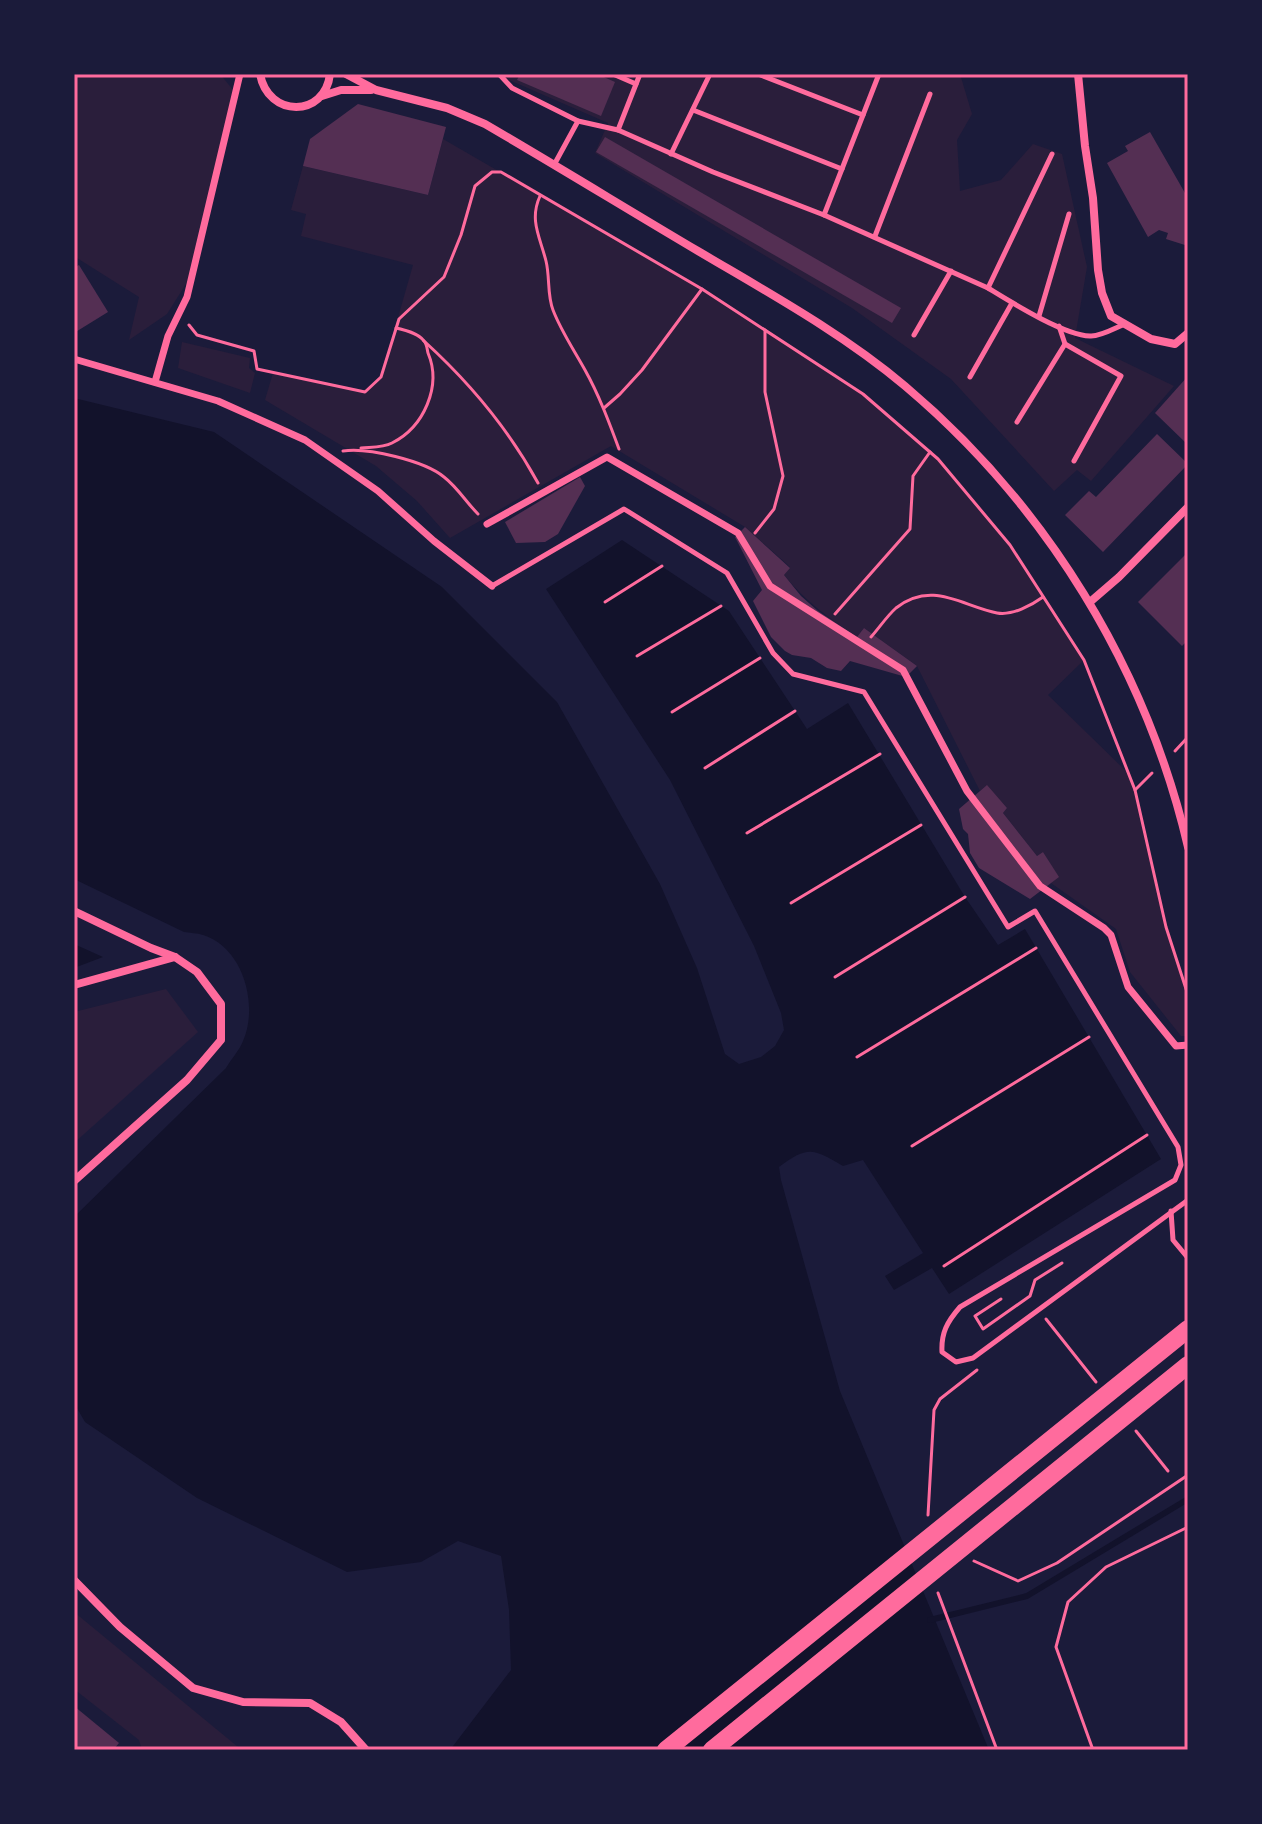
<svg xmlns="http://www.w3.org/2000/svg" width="1262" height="1824" font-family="Commissioner,sans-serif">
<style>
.green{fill:#2a1e3b}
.water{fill:#12122b}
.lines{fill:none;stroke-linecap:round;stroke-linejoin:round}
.stream{stroke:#12122b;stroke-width:6}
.building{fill:#542f53}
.path{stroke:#ff6b9d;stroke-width:3}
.service{stroke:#ff6b9d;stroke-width:5}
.pedestrian{stroke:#ff6b9d;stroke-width:7}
.minor{stroke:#ff6b9d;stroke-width:8}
.motorway{stroke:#ff6b9d;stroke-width:18}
.neatline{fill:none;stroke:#ff6b9d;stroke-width:3}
</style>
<rect width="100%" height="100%" fill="#1b1b3a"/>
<g class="green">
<path d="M74,74H220L233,90L189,279L167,314L129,340L139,297L77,258L74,259Z"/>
<path d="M509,74H960L972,114L957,140L960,191L1001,180L1033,144L1062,154L1087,267L1075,338L1174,386L1091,481L1077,470L1054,491L951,379L852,308L595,153L608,123L507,79Z"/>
<path d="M443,139L702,289L863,394L938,459L1010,545L1084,660L1048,695L1129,774L1135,790L1166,927L1188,996V1036H1181L1130,972L1116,929L1051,883L1058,877L1043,852L1037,856L1003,813L1007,808L986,786L980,791L917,666L864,628L857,637C829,618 805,601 784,575L790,567L745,527L611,446L450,538L417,501L376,466L265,400L273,373L358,392L374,386L381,377L413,265L301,236L306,214L291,210L303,166L428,195Z"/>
<path d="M182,342L250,358L249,368L255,373L250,393L178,368Z"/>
<path d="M166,989L198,1032L74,1143V1012Z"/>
<path d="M74,1612L238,1747L234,1750H142L139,1740L74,1689Z"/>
</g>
<g class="water">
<path d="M74,398L214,432L442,587L557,702L660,884L697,968L725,1054L739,1064L761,1057L775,1046L784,1030L781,1013L754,946L670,780L546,589L622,540L729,611L807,729L848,703L965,897L998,945L1025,929L1161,1159L949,1294L932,1268L894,1290L885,1276L923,1253L863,1160L843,1166C813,1149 809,1145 779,1167L781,1180L840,1391L989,1750H450L511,1670L509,1610L501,1556L458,1541L421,1562L347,1572L197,1498L85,1422L74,1403V1217L226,1068C231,1059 239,1051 243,1041C259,1005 243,947 203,935C197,933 190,933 184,932L74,879Z"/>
<path d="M74,944L103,957L74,968Z"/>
</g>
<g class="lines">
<path class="stream" d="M930,1620L1027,1596L1188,1499"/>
</g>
<g class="building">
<path d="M520,74H597L615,82L601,116L517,80Z"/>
<path d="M358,104L446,127L428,195L303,166L310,139Z"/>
<path d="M1150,132L1185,193L1188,194V246L1166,239L1168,233L1159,230L1148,237L1107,163L1128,151L1125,146Z"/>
<path d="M605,137L901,308L892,323L596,152Z"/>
<path d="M79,265L108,312L74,333V268Z"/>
<path d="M1188,376V445L1155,413Z"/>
<path d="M1157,434L1188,464L1103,552L1065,515L1089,491L1096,497Z"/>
<path d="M580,477L585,486L558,534L545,542L516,543L505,522Z"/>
<path d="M745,527L790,568L784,575L801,596L818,611L857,637L864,628L917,666L906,677L850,661L841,671L827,668L811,658L792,655L785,651L771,637L753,601L762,590L735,537Z"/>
<path d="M1188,552V640L1182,646L1138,602Z"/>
<path d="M987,785L1007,808L1003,813L1037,856L1043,852L1059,877L1030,899L979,868L970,853L968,834L963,829L959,809Z"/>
<path d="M74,1706L119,1743L113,1750H74Z"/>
</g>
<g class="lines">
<g class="path">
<path d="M540,196C529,220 540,237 546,261C550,277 547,295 553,310C561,331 574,350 585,370C599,395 609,422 619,449"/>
<path d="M189,325L197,335L254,351L257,369L365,392L381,377L399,319L444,277L461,235L475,186L492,172H501L702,289L863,394L938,459L1010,545L1084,660L1135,790L1166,927L1188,995"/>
<path d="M424,341C469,382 508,428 538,483"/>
<path d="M604,408L620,394L642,370L702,289"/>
<path d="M361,448C371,447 383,448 392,443C424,427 442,386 428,353C427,349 427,344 424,341C418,333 405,330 396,328"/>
<path d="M343,451C367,447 425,461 444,477C457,487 467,503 478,514"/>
<path d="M755,533L774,509L783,476L765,392V330"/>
<path d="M605,602L662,566"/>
<path d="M835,614L910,529L913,476L930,452"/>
<path d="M871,637C879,628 887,616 896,608C932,580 962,606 997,613C1012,616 1032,605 1043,597"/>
<path d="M637,656L721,606"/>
<path d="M672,712L760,658"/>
<path d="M1175,751L1188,737"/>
<path d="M705,768L795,711"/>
<path d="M1135,790L1152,773"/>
<path d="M747,833L880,754"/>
<path d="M791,903L921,825"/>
<path d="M835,977L965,897"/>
<path d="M857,1057L1036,948"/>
<path d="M912,1146L1089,1037"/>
<path d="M944,1266L1147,1135"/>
<path d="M1001,1299L975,1316L983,1329L1030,1296L1035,1280L1062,1263"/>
<path d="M1046,1319L1096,1382"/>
<path d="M1136,1431L1168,1471"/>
<path d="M928,1515L934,1410L940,1399L977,1370"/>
<path d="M974,1561L1018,1581L1057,1563L1188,1475"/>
<path d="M938,1593L997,1750"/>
<path d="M1093,1750L1056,1647L1068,1602L1106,1567L1188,1527"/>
</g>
<g class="service">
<path d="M499,74L512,88L578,121L618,130L713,172L824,215L879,74"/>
<path d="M613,74L636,84"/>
<path d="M758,74L863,115"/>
<path d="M693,110L842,169"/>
<path d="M618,130L640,74"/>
<path d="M671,154L710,74"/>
<path d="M554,165L578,121"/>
<path d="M824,215L988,288C1011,302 1063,335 1090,336C1100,337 1115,328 1125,324"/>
<path d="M875,236L930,94"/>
<path d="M988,288L1052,154"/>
<path d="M1039,316L1069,214"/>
<path d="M1059,326L1065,344L1121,376L1074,461"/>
<path d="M914,335L951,271"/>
<path d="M970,377L1012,303"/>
<path d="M1017,422L1065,344"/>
<path d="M492,586L624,509L727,573L773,653L793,674L864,692L1008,927L1035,911L1178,1147L1181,1165L1175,1180L960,1307C947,1322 941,1333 942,1352L956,1362L973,1358L1188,1200"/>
<path d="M1171,1211L1173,1240L1188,1258"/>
<path d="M1188,1216V1233"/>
</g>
<g class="pedestrian">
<path d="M74,359L218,401L305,440L378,491L434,541L492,586"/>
<path d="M155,382L168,336L187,297L240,74"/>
<path d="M487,524L607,457L738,533L770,586L903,670L967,791L1040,886L1104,928L1111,935L1128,987L1176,1046L1188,1045"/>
</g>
<g class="minor">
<path d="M260,74C268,118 325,118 330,74"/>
<path d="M346,74L376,90L447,108L485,124C557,166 627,209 698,251C769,293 842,333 905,386C1046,505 1146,667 1188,847"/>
<path d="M1078,74L1085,146L1093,198L1098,270L1102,293L1111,316L1151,339L1175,344L1188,333"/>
<path d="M322,96L341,90H371"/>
<path d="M1090,602L1119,577L1188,507"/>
<path d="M74,911L151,948L175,957L197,972L221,1004V1040L187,1080L74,1181"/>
<path d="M74,985L175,957"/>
<path d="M74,1580L120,1627L193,1688L243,1702L310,1703L341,1722L366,1750"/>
</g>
<g class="motorway">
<path d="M666,1750L1188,1329"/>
<path d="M712,1750L1188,1365"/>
</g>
</g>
<rect width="1262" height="1824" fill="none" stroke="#1b1b3a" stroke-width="152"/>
<rect x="76" y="76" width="1110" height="1672" class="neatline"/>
</svg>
